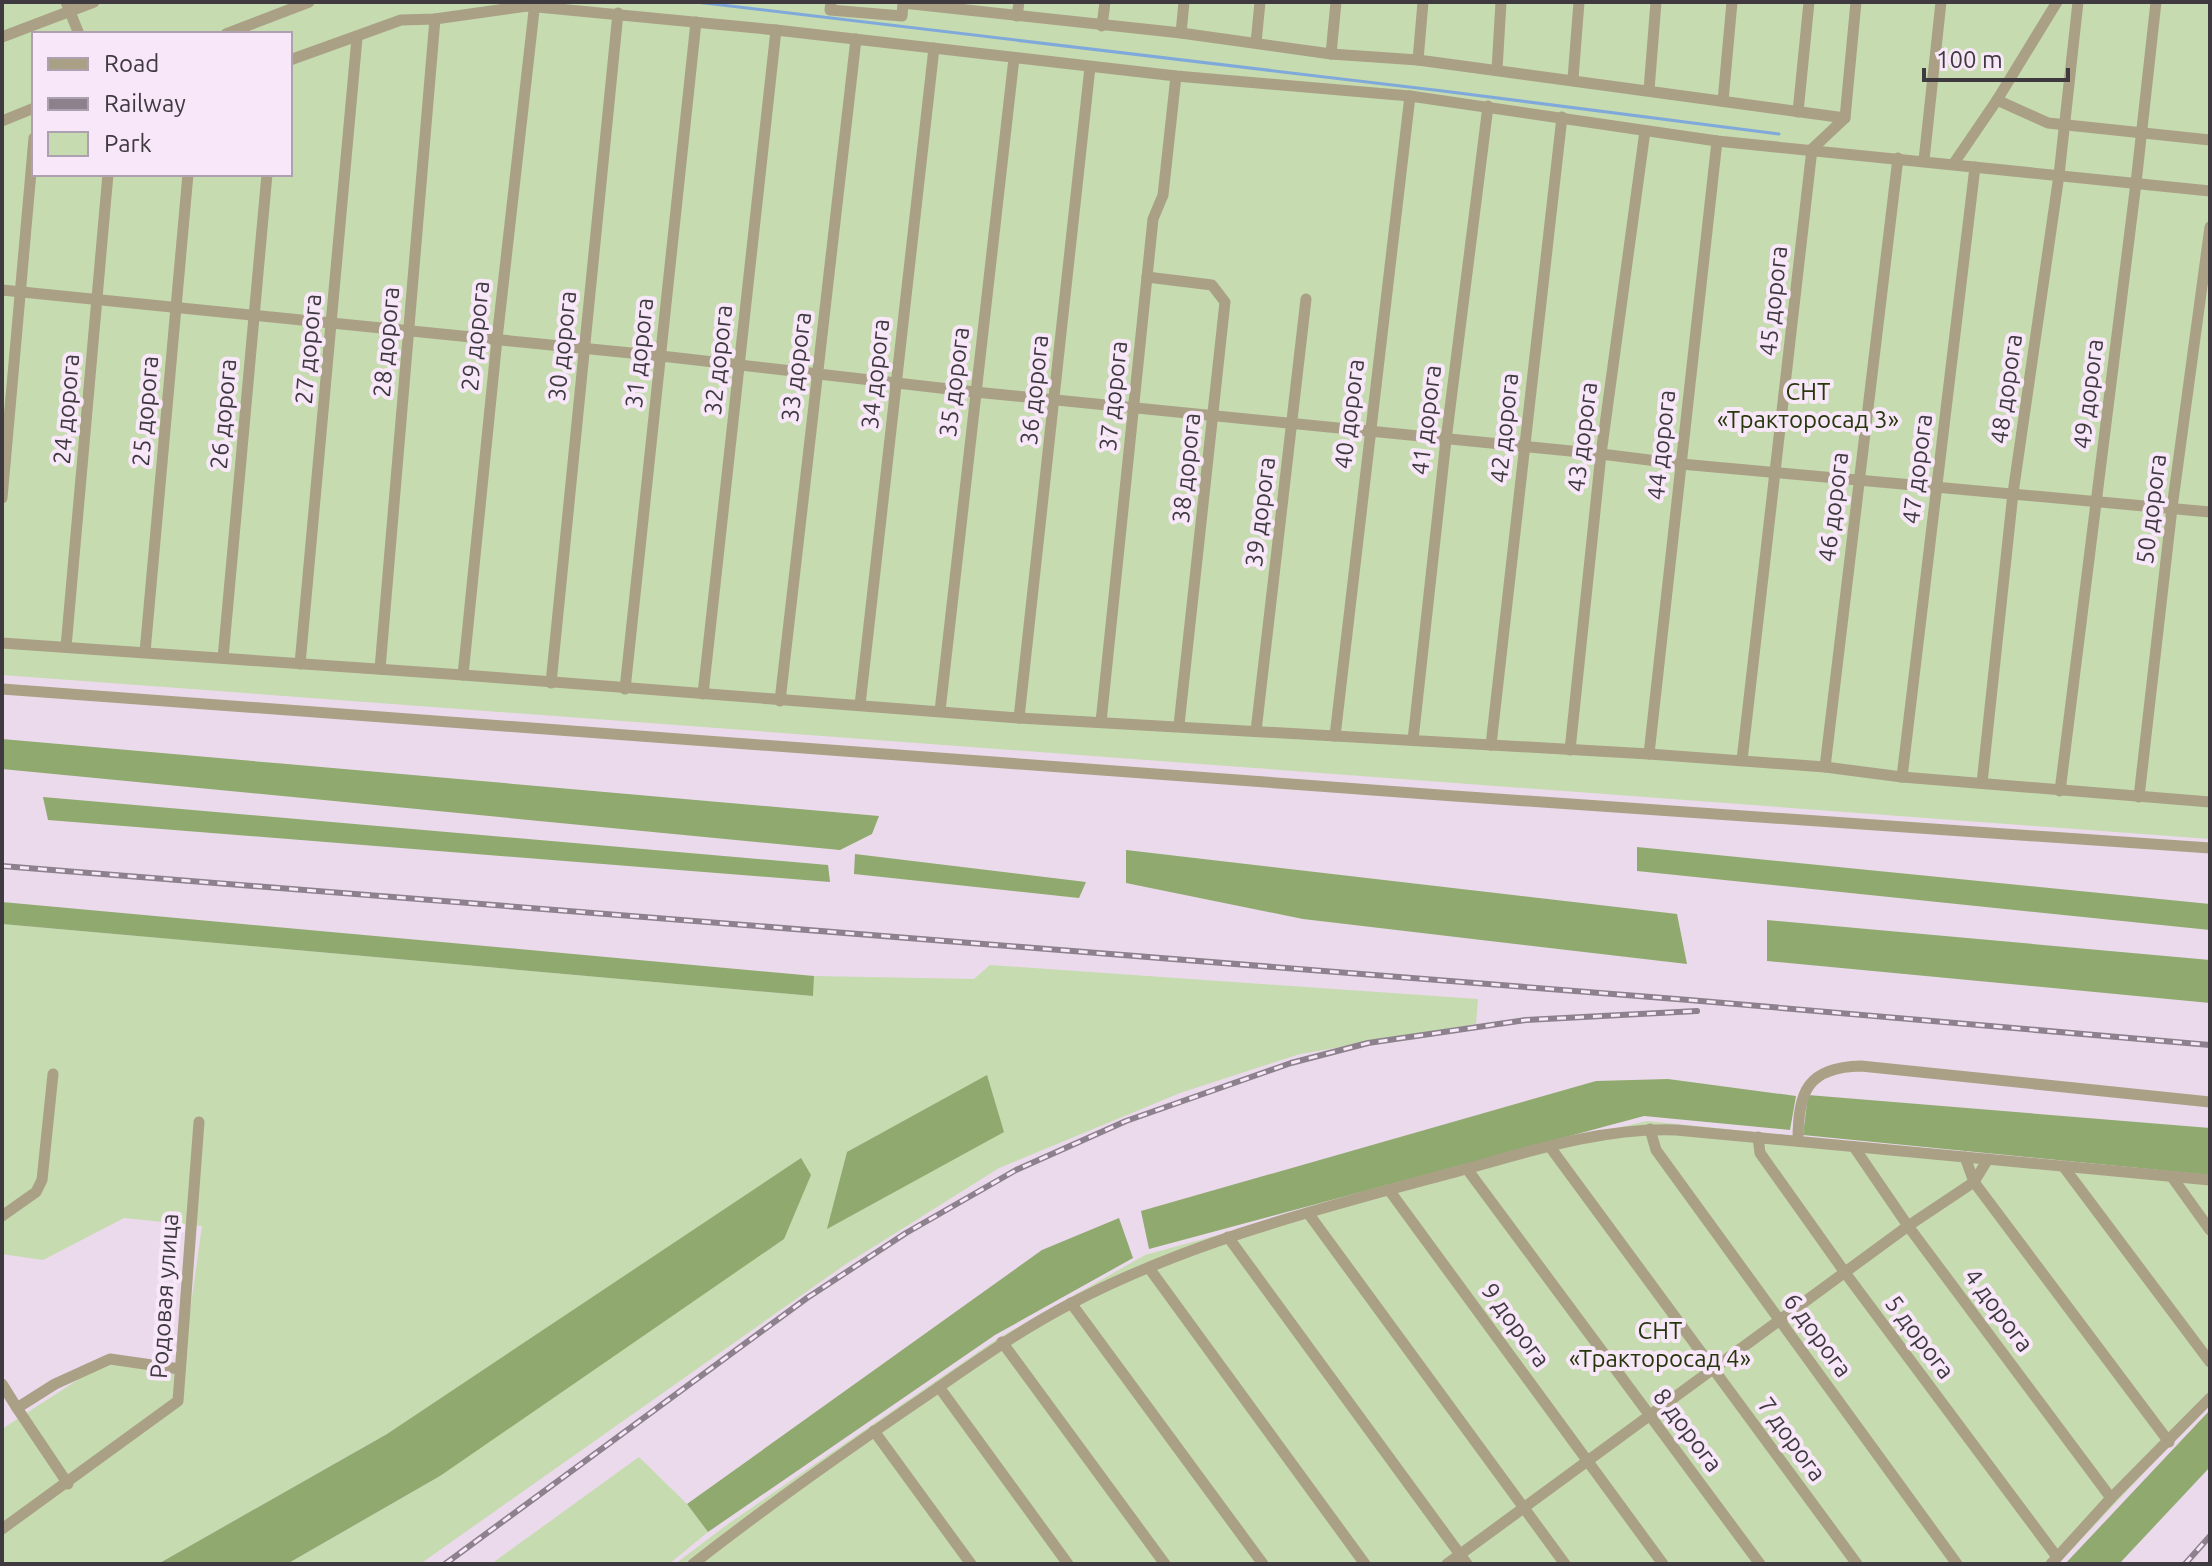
<svg xmlns="http://www.w3.org/2000/svg" width="2212" height="1566" font-family="Ubuntu,sans-serif">
<style>
.green{fill:#c6dbaf;fill-rule:evenodd}
.forest{fill:#8fa96f}
.lines{fill:none;stroke-linecap:round;stroke-linejoin:round}
.stream{stroke:#80a9db;stroke-width:3}
.minor{stroke:#aaa086;stroke-width:11}
.rail-casing{stroke:#8c818c;stroke-width:6}
.rail{stroke:#f8e7f9;stroke-width:3;stroke-dasharray:9;stroke-linecap:butt}
.labels{text-anchor:middle;dominant-baseline:central;stroke-width:8;stroke-linejoin:round;paint-order:stroke}
.street-label{font-size:24px;fill:#3f3940;stroke:#f8e7f9}
.park-label{font-size:24px;fill:#26370c;stroke:#f8e7f9}
</style>
<rect width="100%" height="100%" fill="#ebdaeb"/>
<g class="green">
<path d="M2,2H2210V839L2,675ZM34,34H290V174H34Z"/>
<path d="M2,924L813,996L814,976L974,979L990,965L1478,999L1476,1024L1300,1054L1180,1093L999,1168L843,1266L420,1564H287L440,1476L802,1159L387,1434L158,1564H2V1429L110,1359L182,1369L202,1226L124,1218L43,1260L2,1254Z"/>
<path d="M1647,1121L2210,1178V1403L2058,1564H675L728,1524L997,1339L1145,1255L1557,1142Z"/>
<path d="M639,1457L687,1504L708,1532L669,1564H491Z"/>
</g>
<g class="forest">
<path d="M2,739L879,816L872,834L840,850L2,769Z"/>
<path d="M43,797L828,865L830,882L48,820Z"/>
<path d="M1637,847L2210,904V930L1637,871Z"/>
<path d="M1126,850L1677,914L1687,964L1303,919L1126,883Z"/>
<path d="M855,854L1086,882L1079,898L854,874Z"/>
<path d="M2,902L814,976L813,996L2,924Z"/>
<path d="M1767,920L2210,960V1003L1767,961Z"/>
<path d="M987,1075L1004,1132L827,1229L847,1152Z"/>
<path d="M1668,1079L1796,1096L1790,1130L1644,1116L1149,1249L1141,1211L1596,1081Z"/>
<path d="M1808,1095L2210,1128V1175L1803,1135Z"/>
<path d="M801,1158L811,1175L784,1239L440,1476L287,1564H158L387,1434Z"/>
<path d="M1119,1218L1133,1258L995,1335L708,1532L687,1504L1042,1250Z"/>
<path d="M2210,1410V1467L2119,1564H2065Z"/>
</g>
<g class="lines">
<path class="stream" d="M696,2L1443,91L1779,134"/>
<g class="minor">
<path d="M66,2L79,34"/>
<path d="M526,2L527,6L776,30L1176,76L1410,96L1717,141L2210,191"/>
<path d="M831,2L830,10L902,16L903,3L1181,33L1331,54L1418,60L1845,118"/>
<path d="M1017,16L1019,2"/>
<path d="M1102,26L1105,2"/>
<path d="M1181,33L1184,2"/>
<path d="M226,34L309,2"/>
<path d="M2,37L94,2"/>
<path d="M1256,43L1260,2"/>
<path d="M1331,54L1336,2"/>
<path d="M290,60L401,20L435,19L527,6"/>
<path d="M1418,60L1423,2"/>
<path d="M1497,70L1501,2"/>
<path d="M1573,79L1579,2"/>
<path d="M1649,90L1656,2"/>
<path d="M1997,100L2048,123L2210,140"/>
<path d="M1723,101L1732,2"/>
<path d="M1798,112L1809,2"/>
<path d="M2,121L34,108"/>
<path d="M1924,160L1941,2"/>
<path d="M1954,163L1997,100L2057,2"/>
<path d="M1147,277L1212,285L1225,302L1179,725"/>
<path d="M2,290L661,356L975,392L1601,454L1681,464L2210,512"/>
<path d="M2,498L34,138"/>
<path d="M2,643L463,675L1019,718L1649,754L1825,767L1902,777L2210,802"/>
<path d="M66,647L108,174"/>
<path d="M145,652L188,174"/>
<path d="M223,658L267,174"/>
<path d="M300,664L357,38"/>
<path d="M380,669L435,19"/>
<path d="M463,675L497,339L535,2"/>
<path d="M551,683L618,13"/>
<path d="M2,689L1454,796L2210,848"/>
<path d="M625,689L696,22"/>
<path d="M703,694L776,30"/>
<path d="M780,701L856,39"/>
<path d="M860,705L934,48"/>
<path d="M940,711L1014,58"/>
<path d="M1019,718L1090,67"/>
<path d="M1101,722L1153,219L1163,195L1176,76"/>
<path d="M1256,731L1306,299"/>
<path d="M1335,736L1410,96"/>
<path d="M1413,740L1446,440L1488,106"/>
<path d="M1491,745L1562,117"/>
<path d="M1570,750L1601,454L1645,131"/>
<path d="M1649,754L1717,141"/>
<path d="M1742,760L1812,149L1845,118L1856,2"/>
<path d="M1825,767L1898,158"/>
<path d="M1902,777L1975,167"/>
<path d="M1982,783L2013,493L2059,175L2078,2"/>
<path d="M2060,791L2136,183L2156,2"/>
<path d="M2139,797L2172,508L2210,227"/>
<path d="M1650,1129L1656,1150L1957,1564"/>
<path d="M1758,1137L1760,1153L1846,1274L2057,1557"/>
<path d="M1798,1141C1798,1092 1807,1067 1861,1066L2210,1102"/>
<path d="M1550,1147L1857,1564"/>
<path d="M1854,1147L1908,1226L2111,1498"/>
<path d="M1965,1157L1974,1182L2169,1442"/>
<path d="M2063,1166L2210,1362"/>
<path d="M1467,1169L1760,1564"/>
<path d="M2172,1177L2210,1230"/>
<path d="M1389,1190L1663,1564"/>
<path d="M1308,1213L1565,1564"/>
<path d="M2,1216L36,1192L42,1180L53,1074"/>
<path d="M1228,1237L1467,1564"/>
<path d="M1149,1268L1365,1564"/>
<path d="M1071,1303L1263,1564"/>
<path d="M1002,1342L1165,1564"/>
<path d="M2,1384L17,1408L55,1384L110,1359L180,1369"/>
<path d="M939,1387L1068,1564"/>
<path d="M17,1408L68,1484"/>
<path d="M874,1431L971,1564"/>
<path d="M2,1529L178,1401L199,1122"/>
<path d="M693,1564C767,1506 845,1451 923,1398C971,1365 1018,1331 1070,1304C1186,1243 1314,1210 1440,1176C1516,1156 1596,1127 1676,1130L2210,1180"/>
<path d="M1447,1564L1908,1226L1974,1182L1988,1159"/>
<path d="M2051,1564L2111,1498L2210,1398"/>
</g>
<g class="rail-casing">
<g id="rail">
<path d="M2,866L1689,1000L2210,1045"/>
<path d="M445,1564L807,1298L906,1233L1016,1170L1126,1121L1291,1063L1368,1043L1526,1020L1697,1011"/>
<path d="M2185,1564L2210,1536"/>
</g>
</g>
<use href="#rail" class="rail"/>
</g>
<g class="labels">
<g class="street-label">
<text transform="translate(1773 301) rotate(-84)">45 дорога</text>
<text transform="translate(475 336) rotate(-84)">29 дорога</text>
<text transform="translate(386 342) rotate(-85)">28 дорога</text>
<text transform="translate(562 346) rotate(-84)">30 дорога</text>
<text transform="translate(308 349) rotate(-85)">27 дорога</text>
<text transform="translate(639 353) rotate(-84)">31 дорога</text>
<text transform="translate(718 360) rotate(-84)">32 дорога</text>
<text transform="translate(796 367) rotate(-83)">33 дорога</text>
<text transform="translate(875 374) rotate(-84)">34 дорога</text>
<text transform="translate(954 382) rotate(-83)">35 дорога</text>
<text transform="translate(2006 389) rotate(-82)">48 дорога</text>
<text transform="translate(1034 390) rotate(-84)">36 дорога</text>
<text transform="translate(2088 394) rotate(-83)">49 дорога</text>
<text transform="translate(1113 396) rotate(-84)">37 дорога</text>
<text transform="translate(66 409) rotate(-85)">24 дорога</text>
<text transform="translate(145 411) rotate(-85)">25 дорога</text>
<text transform="translate(223 414) rotate(-85)">26 дорога</text>
<text transform="translate(1349 414) rotate(-83)">40 дорога</text>
<text transform="translate(1426 420) rotate(-83)">41 дорога</text>
<text transform="translate(1504 428) rotate(-84)">42 дорога</text>
<text transform="translate(1582 437) rotate(-83)">43 дорога</text>
<text transform="translate(1661 445) rotate(-84)">44 дорога</text>
<text transform="translate(1186 468) rotate(-84)">38 дорога</text>
<text transform="translate(1917 469) rotate(-83)">47 дорога</text>
<text transform="translate(1833 507) rotate(-83)">46 дорога</text>
<text transform="translate(2151 509) rotate(-83)">50 дорога</text>
<text transform="translate(1260 512) rotate(-83)">39 дорога</text>
<text transform="translate(164 1296) rotate(-86)">Родовая улица</text>
<text transform="translate(1999 1310) rotate(53)">4 дорога</text>
<text transform="translate(1516 1325) rotate(54)">9 дорога</text>
<text transform="translate(1818 1335) rotate(54)">6 дорога</text>
<text transform="translate(1920 1337) rotate(53)">5 дорога</text>
<text transform="translate(1688 1430) rotate(53)">8 дорога</text>
<text transform="translate(1792 1439) rotate(54)">7 дорога</text>
</g>
<g class="park-label">
<text x="1808" y="391">СНТ<tspan x="1808" dy="28">«Тракторосад 3»</tspan></text>
<text x="1660" y="1330">СНТ<tspan x="1660" dy="28">«Тракторосад 4»</tspan></text>
</g>
</g>
<rect width="2212" height="1566" fill="none" stroke="#3f3940" stroke-width="8"/>
<rect x="32" y="32" width="260" height="144" fill="#f8e7f9" stroke="#aea1af" stroke-width="2"/>
<rect x="48" y="58" width="40" height="12" fill="#aaa086" stroke="#aea1af" stroke-width="2"/>
<text x="104" y="72" font-size="24" fill="#3f3940">Road</text>
<rect x="48" y="98" width="40" height="12" fill="#8c818c" stroke="#aea1af" stroke-width="2"/>
<text x="104" y="112" font-size="24" fill="#3f3940">Railway</text>
<rect x="48" y="132" width="40" height="24" fill="#c6dbaf" stroke="#aea1af" stroke-width="2"/>
<text x="104" y="152" font-size="24" fill="#3f3940">Park</text>
<path d="M1924 68v12h144v-12" fill="none" stroke="#3f3940" stroke-width="4"/>
<text x="1936" y="68" font-size="24" fill="#3f3940" stroke="#f8e7f9" stroke-width="6" paint-order="stroke">100 m</text>
</svg>
